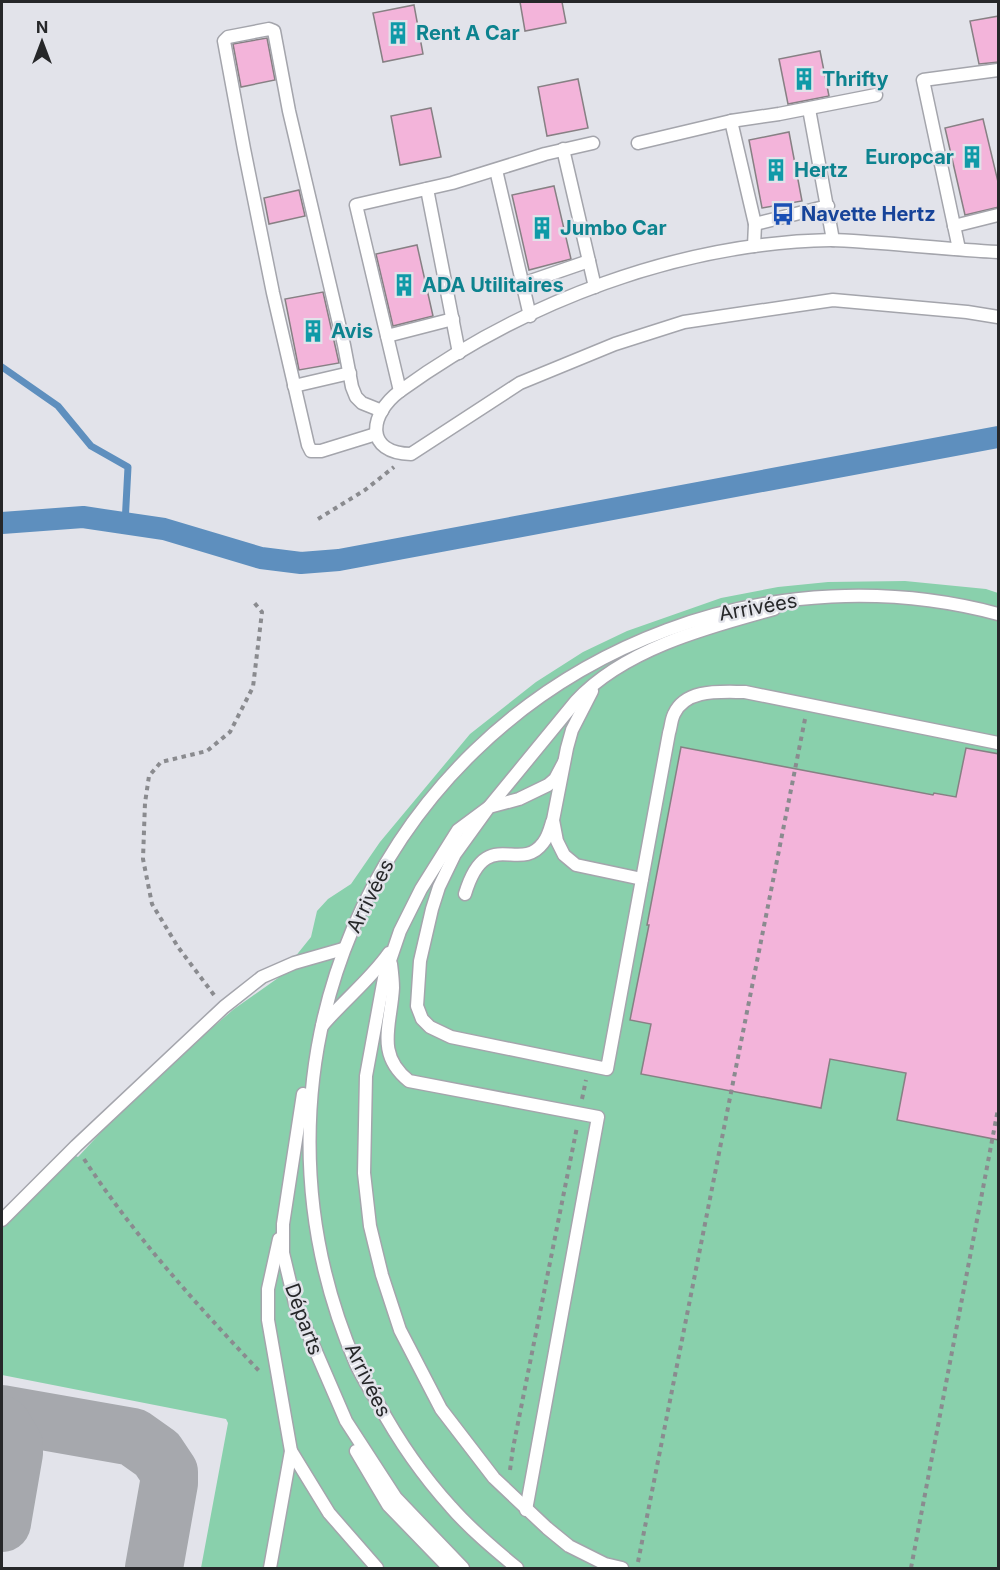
<svg xmlns="http://www.w3.org/2000/svg" width="1000" height="1570" font-family="Inter,sans-serif">
<style>
.green{fill:#89d0ac}
.lines{fill:none;stroke-linecap:round;stroke-linejoin:round}
.stream{stroke:#5e8fbe;stroke-width:7}
.canal{stroke:#5e8fbe;stroke-width:22}
.taxiway{stroke:#a6a8ad;stroke-width:58}
.building{fill:#f3b4da;stroke:#878084;stroke-width:1.5}
.lane-casing{stroke:#a4a5ac;stroke-width:15}
.path{stroke:#8a8b8f;stroke-width:4;stroke-dasharray:4.5 4.5;stroke-linecap:butt}
.lane{stroke:#fff;stroke-width:12}
.labels{text-anchor:middle;dominant-baseline:central;stroke-width:5;stroke-linejoin:round;paint-order:stroke}
.culture-label{font-size:20px;font-weight:bold;fill:#0d838f;stroke:#e2e3ea;text-anchor:start}
.transit-label{font-size:20px;font-weight:bold;fill:#164399;stroke:#e2e3ea;text-anchor:start}
.street-label{font-size:20px;fill:#262729;stroke:#e2e3ea}
</style>
<rect width="100%" height="100%" fill="#e2e3ea"/>
<path class="green" d="M905,581L986,589L998,593V1568H201L228,1423L226,1419L2,1375V1224L76,1156L78,1157L142,1088L234,1009L278,978L311,937L317,911L328,899L351,884L380,842L470,734L536,682L583,652L627,631L721,598L778,587L828,582Z"/>
<g class="lines">
<path class="stream" d="M2,367L58,406L91,446L128,467L125,524"/>
<path class="canal" d="M2,523L83,517L164,529L261,558L301,563L339,560L998,437"/>
<g class="taxiway">
<path d="M2,1414L133,1437L157,1454L169,1472V1483L154,1568"/>
<path d="M2,1425L14,1445V1453L2,1523"/>
</g>
</g>
<g class="building">
<path d="M520,2H562L566,23L525,31Z"/>
<path d="M414,5L423,54L383,62L373,13Z"/>
<path d="M999,16V62L979,64L970,21Z"/>
<path d="M267,38L275,80L241,87L233,44Z"/>
<path d="M820,51L829,96L788,104L779,59Z"/>
<path d="M578,79L588,128L547,136L538,87Z"/>
<path d="M431,108L441,157L400,165L391,116Z"/>
<path d="M983,119L999,186V207L965,215L945,128Z"/>
<path d="M789,132L802,201L762,208L749,140Z"/>
<path d="M554,186L571,259L529,270L512,195Z"/>
<path d="M299,190L305,216L269,224L264,198Z"/>
<path d="M417,245L433,316L393,326L376,254Z"/>
<path d="M323,292L339,363L299,370L285,299Z"/>
<path d="M681,747L933,795L934,793L956,797L966,748L999,754V1140L897,1120L906,1073L830,1059L821,1108L641,1074L651,1024L630,1020L649,925H647Z"/>
</g>
<g class="lines">
<g class="lane-casing">
<g id="lane">
<path d="M809,109L833,240"/>
<path d="M731,121L755,224L754,246"/>
<path d="M638,143L731,121L779,114L876,95"/>
<path d="M563,149L595,287"/>
<path d="M496,170L530,316"/>
<path d="M427,189L459,353"/>
<path d="M755,224L828,206"/>
<path d="M954,226L998,215"/>
<path d="M959,249L923,80L998,70"/>
<path d="M998,252C959,250 920,246 881,243C864,242 847,240 831,240C678,243 523,302 400,391C369,414 364,453 411,454L520,383L615,344L684,322L833,300L967,312L998,317"/>
<path d="M522,284L589,261"/>
<path d="M387,336L453,319"/>
<path d="M294,386L350,373"/>
<path d="M400,391L356,205L452,183L545,154L593,143"/>
<path d="M376,434L321,451H311L308,445L273,293L244,149L224,41L228,37L269,29L274,31L289,111L344,345L352,387L356,397L362,403L382,411"/>
<path d="M592,691L572,730L567,748L553,820L557,841L564,855L576,865L642,879"/>
<path d="M564,762L555,779L548,785L519,799L489,807L455,854L439,887L432,909L420,961L417,1006L422,1019L430,1027L451,1037L607,1069L669,733C671,727 671,720 674,714C686,688 721,692 745,692L998,743"/>
<path d="M465,894C486,824 519,875 543,843C548,837 550,829 552,822"/>
<path d="M391,964C392,972 393,981 393,988C391,1025 375,1054 409,1081L598,1117L526,1510"/>
<path d="M322,1026C344,1000 370,980 389,953"/>
<path d="M303,1094L283,1224V1253L295,1303L346,1421L396,1498L463,1568"/>
<path d="M2,1220L76,1146L224,1007L262,977L294,963L343,949"/>
<path d="M279,1239L268,1289V1320L291,1451L329,1513L377,1568"/>
<path d="M356,1451L388,1505L449,1568"/>
<path d="M270,1568L291,1451"/>
<path d="M517,1568C494,1549 470,1529 451,1507C422,1475 398,1440 378,1403C370,1390 362,1377 356,1364C230,1073 369,741 667,630C772,591 890,585 998,614"/>
<path d="M622,1568L605,1564L569,1546L547,1528L494,1478L441,1409L400,1330L382,1275L370,1226L364,1173L366,1076L384,978L400,931L421,889L458,830L489,807L576,701C624,649 708,627 774,609"/>
</g>
</g>
<g class="path">
<path d="M318,519L365,490L394,467"/>
<path d="M214,995L178,947L152,904L143,859L145,803L149,776L161,762L207,751L230,732L253,687L262,612L252,600"/>
<path d="M582,1099L586,1080"/>
<path d="M84,1159C135,1237 198,1306 261,1373"/>
<path d="M510,1470L513,1448L577,1127"/>
<path d="M638,1562L805,719"/>
<path d="M911,1568L998,1109"/>
</g>
<use href="#lane" class="lane"/>
</g>
<defs>
<g id="building-bare" transform="scale(1.8)"><path d="M-4-6H4V6H1V3H-1V6H-4ZM-2.5-4.3h1.7v1.8h-1.7ZM.8-4.3h1.7v1.8H.8ZM-2.5-1h1.7V.8h-1.7ZM.8-1h1.7V.8H.8Z" fill="#0f9aa8" stroke="#e2e3ea" stroke-width="2.5" paint-order="stroke"/></g>
<g id="bus-bare" transform="scale(1.8)"><path d="M-5-6H5V4H4V6H2V4H-2V6H-4V4H-5ZM-3.5-4V0h7V-4ZM-3.5 1.2v1.5H-2V1.2ZM2 1.2v1.5H3.5V1.2Z" fill="#1a4fb4" stroke="#e2e3ea" stroke-width="2.5" paint-order="stroke"/></g>
</defs>
<g fill-rule="evenodd">
<use href="#building-bare" x="398" y="33"/>
<use href="#building-bare" x="804" y="79"/>
<use href="#building-bare" x="972" y="157"/>
<use href="#building-bare" x="776" y="170"/>
<use href="#bus-bare" x="783" y="214"/>
<use href="#building-bare" x="542" y="228"/>
<use href="#building-bare" x="404" y="285"/>
<use href="#building-bare" x="313" y="331"/>
</g>
<g class="labels">
<g class="culture-label">
<text x="416" y="33">Rent A Car</text>
<text x="822" y="79">Thrifty</text>
<text x="954" y="157" text-anchor="end">Europcar</text>
<text x="794" y="170">Hertz</text>
<text x="560" y="228">Jumbo Car</text>
<text x="422" y="285">ADA Utilitaires</text>
<text x="331" y="331">Avis</text>
</g>
<g class="transit-label">
<text x="801" y="214">Navette Hertz</text>
</g>
<g class="street-label">
<text transform="translate(758 607) rotate(-10)">Arrivées</text>
<text transform="translate(370 896) rotate(-63)">Arrivées</text>
<text transform="translate(304 1319) rotate(70)">Départs</text>
<text transform="translate(368 1380) rotate(64)">Arrivées</text>
</g>
</g>
<rect width="1000" height="1570" fill="none" stroke="#262729" stroke-width="6"/>
<g transform="translate(42 42)" stroke="#e2e3ea" stroke-width="4.5" paint-order="stroke">
<path d="M0-4.5L10 22L0 15L-10 22Z" fill="#262729"/>
<text y="-9" font-size="16" font-weight="bold" text-anchor="middle" fill="#262729">N</text>
</g>
</svg>
